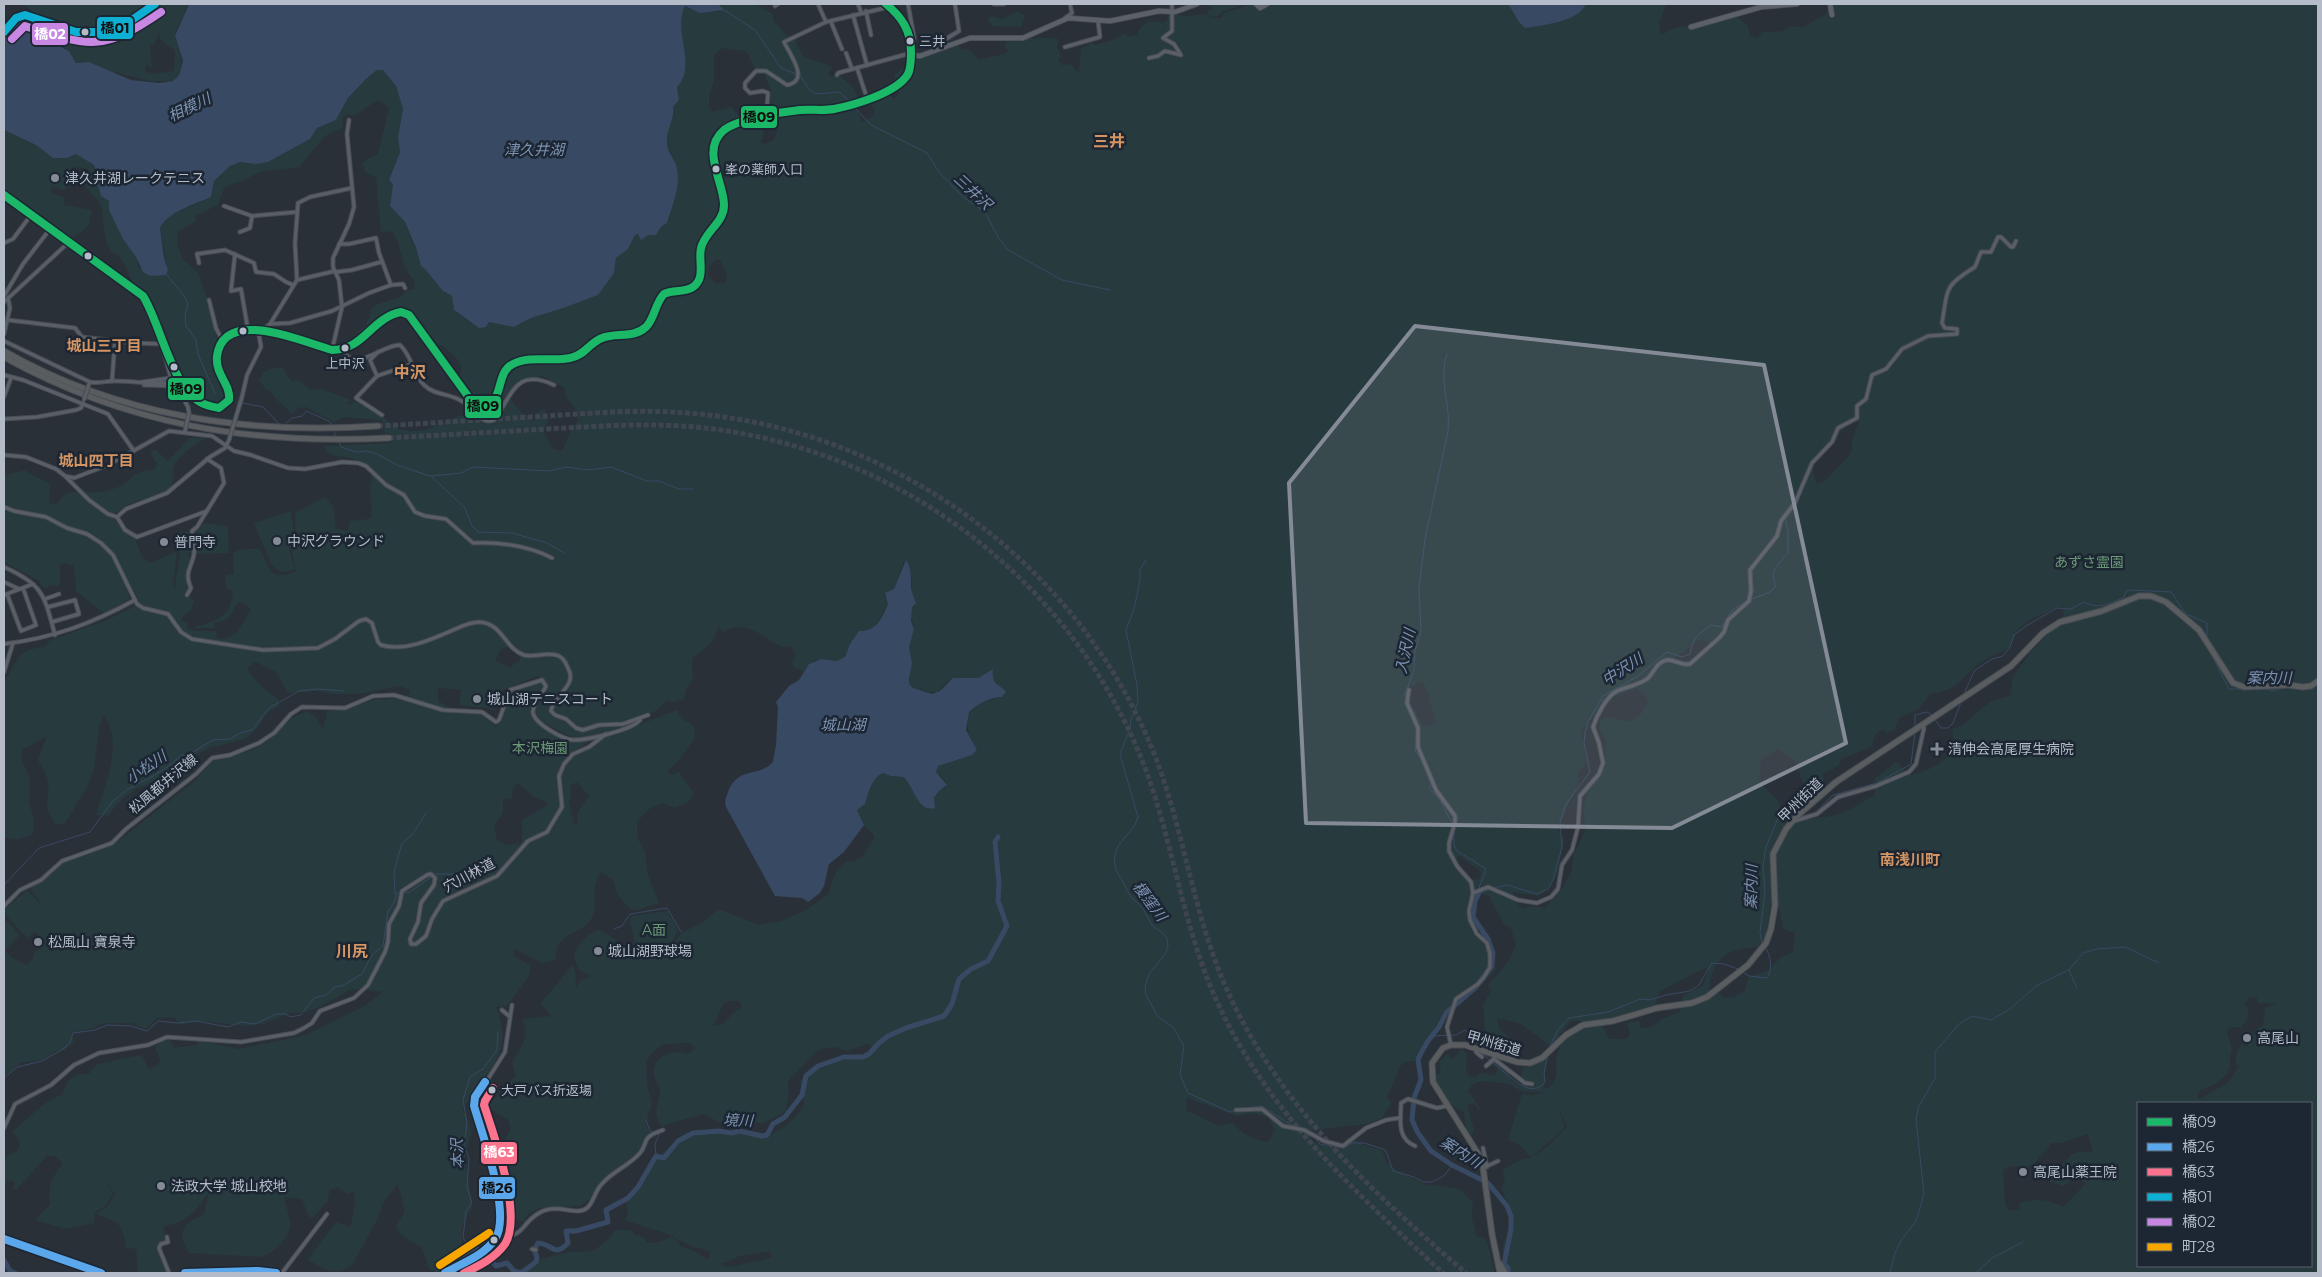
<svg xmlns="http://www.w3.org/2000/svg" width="2322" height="1277" font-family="Montserrat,'Noto Sans JP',sans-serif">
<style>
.green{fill:#273a3e;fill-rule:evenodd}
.water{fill:#384963}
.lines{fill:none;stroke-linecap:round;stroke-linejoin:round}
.stream{stroke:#384963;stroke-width:1}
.river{stroke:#384963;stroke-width:5}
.major-tunnel{stroke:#3f454e;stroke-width:4.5;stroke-dasharray:4.5 2;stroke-linecap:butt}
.highway-tunnel{stroke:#3f454e;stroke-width:5;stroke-dasharray:5 2.5;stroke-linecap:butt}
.minor-casing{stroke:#484c53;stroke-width:5}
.major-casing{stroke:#484c55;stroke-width:6}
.highway-casing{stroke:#474c53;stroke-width:7}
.minor{stroke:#5a5e66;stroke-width:3}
.major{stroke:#5c6168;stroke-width:4.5}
.highway{stroke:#5a5d60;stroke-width:5}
.minor-bridge-casing{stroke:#484c53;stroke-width:5;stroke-linecap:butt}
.minor-bridge{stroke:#5a5e66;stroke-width:3}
.bus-1-casing{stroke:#1d2633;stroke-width:11}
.bus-2-casing{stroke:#1d2633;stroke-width:11}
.bus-3-casing{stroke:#1d2633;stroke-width:11}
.bus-4-casing{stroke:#1d2633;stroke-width:11}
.bus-5-casing{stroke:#1d2633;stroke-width:11}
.bus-6-casing{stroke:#1d2633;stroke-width:11}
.bus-1{stroke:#1ab867;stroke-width:8}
.bus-2{stroke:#5aa8eb;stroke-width:8}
.bus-3{stroke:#fc738d;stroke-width:8}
.bus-4{stroke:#0dafd3;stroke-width:8}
.bus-5{stroke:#c787e3;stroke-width:8}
.bus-6{stroke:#f7a600;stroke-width:8}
.marked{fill:#848b96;fill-opacity:0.2;stroke:#848b96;stroke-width:4;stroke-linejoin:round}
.bus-dot{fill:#b4bcc9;stroke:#1d2633;stroke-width:2}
.poi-dot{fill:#848b96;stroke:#1d2633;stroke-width:2}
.labels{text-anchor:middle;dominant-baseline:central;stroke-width:5;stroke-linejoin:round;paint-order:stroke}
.bus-label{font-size:13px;fill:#b4bcc9;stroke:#1d2633;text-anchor:start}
.poi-label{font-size:14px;fill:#b4bcc9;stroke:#1d2633;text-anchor:start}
.park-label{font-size:14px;fill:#6b9a76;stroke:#1d2633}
.street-label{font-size:14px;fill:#b4bcc9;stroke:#1d2633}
.water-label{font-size:15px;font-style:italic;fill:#7c92b1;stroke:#1d2633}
.neighbourhood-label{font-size:15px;font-weight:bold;fill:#d59563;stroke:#1d2633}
.quarter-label{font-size:16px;font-weight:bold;fill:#d59563;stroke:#1d2633}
.line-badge{stroke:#1d2633;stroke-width:2}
.badge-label{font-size:14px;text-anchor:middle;font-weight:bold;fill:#fff}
.pale-badge-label{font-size:14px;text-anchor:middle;font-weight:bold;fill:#111}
</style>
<rect width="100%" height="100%" fill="#2a3038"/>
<g class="green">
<path d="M23,4H149L128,19L104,27L75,29L33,14V12Z"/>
<path d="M160,4H188L175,34V37C180,53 187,68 173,81H149L103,69L87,62L76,63L69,51L62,47L67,43L70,33C104,46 133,23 160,4ZM160,32V39L175,51L174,71L153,74L145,71L146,65L152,67L150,44H154Z"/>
<path d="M712,4H755L773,14V20L787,36H793C796,42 799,50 803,55C809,62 822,60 833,68L828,73L830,77L840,75L854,89L858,99L856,107L862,122L872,117L875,111L868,100L887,92L894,99L899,93L895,82V74L920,58L957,43L960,49L971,51L979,60L1007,53L1008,50L1005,47L1007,41C1024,40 1042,36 1059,39L1057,47L1061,57L1058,60L1061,65L1071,64L1077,72L1079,71L1081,49L1091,43L1095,45L1116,39L1124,33L1128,37L1137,35C1141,23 1150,19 1162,23L1167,20L1168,14L1173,19H1175L1176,15L1187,16L1205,14L1211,18H1221L1224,13L1252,4H1508C1513,12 1518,25 1528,27C1531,28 1536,25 1539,25C1555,24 1579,18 1586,4H1666L1659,24L1661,35L1672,29L1685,26L1693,29L1737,17L1748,26L1750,36L1757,38L1762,32L1784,31L1789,27H1803L1827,13L1828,4H2318V1273H1509L1502,1250L1513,1214L1501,1188L1505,1184L1503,1170L1520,1160L1530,1158L1548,1146L1567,1127L1558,1107L1565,1128L1531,1157L1520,1145L1508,1140L1522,1094L1533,1095L1545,1092L1521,1091L1510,1084L1482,1081L1473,1084L1468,1091L1480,1108L1479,1111L1475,1104L1471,1103L1467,1106L1474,1129L1472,1136L1466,1128L1464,1112C1448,1105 1439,1093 1435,1076L1441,1073L1439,1062L1447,1054L1453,1059L1461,1049L1467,1053L1466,1072L1469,1076L1475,1077L1481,1073L1496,1076L1497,1068L1492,1065L1496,1062L1510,1074L1511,1080L1518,1085H1524L1521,1075L1523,1068L1544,1061L1546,1062L1544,1086L1545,1089L1550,1087C1551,1084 1555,1081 1556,1077C1557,1072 1556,1066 1556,1061C1559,1036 1579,1028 1602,1024L1609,1039H1627L1630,1034L1627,1023L1639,1021L1641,1028H1649L1662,1019L1680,1012L1683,996L1703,985L1709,970L1705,968L1660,991L1655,1005C1628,1014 1600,1025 1571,1020L1555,1041L1547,1045L1543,1040L1521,1024L1497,1018L1499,1028L1514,1042L1508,1051L1502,1052V1042L1494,1037L1489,1040L1485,1029L1483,1005L1491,991L1488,985L1508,962L1516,944L1511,929L1503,923L1489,896L1481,894L1469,900V921L1474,932L1478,931L1491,937L1488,963L1497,968L1477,990L1462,1001L1452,1004L1442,1013L1437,1033L1428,1044L1421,1060L1405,1062L1401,1065L1387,1097L1392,1103L1381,1119L1366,1124L1313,1130L1310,1140C1324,1148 1338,1149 1349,1137L1366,1146L1382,1150L1386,1161L1398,1171L1424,1184L1459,1189L1473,1202L1472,1218L1477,1237L1486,1238L1495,1273H525L541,1259L568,1252L593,1251L609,1239L615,1230H631L635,1235L643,1237L647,1243L660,1242L670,1237L678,1241L680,1246L690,1249L707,1259L711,1256L708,1255L711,1252L701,1248H695L665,1233L624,1220L628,1216L626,1203C635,1195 637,1187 643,1178C654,1161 669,1144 686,1134C694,1129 703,1130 712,1130C759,1132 770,1150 804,1106L800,1081C819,1060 845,1062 870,1053L872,1047L868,1044L847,1051L835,1047L819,1049L788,1081L789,1094L785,1112L763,1123L722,1124L704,1114L661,1126C652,1110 658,1109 660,1093C660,1086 655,1081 654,1074C653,1055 674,1049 688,1054L696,1048L690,1043L663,1044L650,1055L646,1064L648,1089L652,1102L646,1123L649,1131V1141L645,1150L637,1156L629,1167L605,1181L592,1198L580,1206L539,1208L528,1214L524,1222L513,1219L508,1209V1197L497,1160L511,1127L508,1120L488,1108L497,1095L516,1076L512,1062C522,1046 530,1037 522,1019L551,1016L541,1004L543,1000L573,965C576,971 576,982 576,988L580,981L591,976L579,970L574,957C574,947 590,931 600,930L613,938L622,946L621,956L629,948L654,951L672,945L683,932L702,923L719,909L758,925L781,921L806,910L828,894L836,872L847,861L853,862L862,856L874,839V835L864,825L857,810L865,804C868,793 872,778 883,773L891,776L903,777L912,786L918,800L935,807L934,799L939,791L946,788L945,780L936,772L938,766L975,753L977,750C969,732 967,737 968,715C975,705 989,697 1002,697L1005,690C995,687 992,680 992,669L978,678H953C934,687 948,697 921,690C916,689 914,689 910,685L909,647L914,625C904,609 921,581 904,562L894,589L884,595L888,600V604L874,628L850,644L845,657L837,661L825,659L815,660L804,671L795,668L791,663L796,655L790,646L782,647C760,636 747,619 722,632L718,626C713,645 706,647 692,659L693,679L686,689L684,699L672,702L668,700L655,711L637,721L639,725L676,710L685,721L690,722L694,727L695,738L678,761L667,771L672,775L679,772L694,793L688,802L675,808L663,803L649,809L637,822V837L645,852L648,875L659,903L634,911C622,903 616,894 613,880L601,872C589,890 599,904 592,917C586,931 567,932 559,944C556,948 556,956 555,960L541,963L515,949L513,955L531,966L529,976L507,1006L496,1007C516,1054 485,1072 463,1109L472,1131L465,1157L472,1207L462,1226V1253L438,1273L429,1269L422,1248L401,1235L396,1225L405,1212L398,1184L383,1203L377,1220L352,1265C337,1277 322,1270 308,1259L336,1222L350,1227C353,1216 358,1201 353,1191L347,1194L337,1187L330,1190L327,1202L313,1218L309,1217L302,1199L284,1197L291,1224C288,1239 276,1251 262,1257L189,1253C176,1229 183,1225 204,1214L209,1192C194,1213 190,1220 163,1227L166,1241L160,1242L158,1249L167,1271L165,1273H138L136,1249L126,1248C122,1223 120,1222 95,1214L108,1206L115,1194L106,1181L113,1194L106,1205L95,1213L94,1223L65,1229L35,1220L50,1205C48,1189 50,1178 62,1165V1162L54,1156H47L16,1190L13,1188L15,1183L11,1180L4,1182C4,1167 0,1156 16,1152L20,1145L18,1138L12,1132L44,1104L62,1094L69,1080L79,1074H89L93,1068L98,1064L140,1055L144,1059L148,1068L151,1069L161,1061L155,1047L163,1040L170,1039L174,1048L196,1045L200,1041L239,1049L306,1035L366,1005L383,992L360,989L349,990L320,1007L301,1013H290L262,1024L247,1026L199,1021L179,1025L174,1017L157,1018L146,1029L132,1023H103L94,1028L73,1032L71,1035L74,1041L65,1050L55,1051L42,1060L20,1063L4,1077V950L11,957L26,965L33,959L34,953L44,946L47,940L46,941L35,932L27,938L4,913V910L27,890L43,907L30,888L31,886L47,878L64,862L116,843L196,780L213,760L250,751L270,740L290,719L307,711L315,716L323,729L327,711L348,709L372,700L403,698L409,695L410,690L399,686L359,694H335L317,691L288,693L276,672L254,661L247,669L260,685L278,699L280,705L266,714L258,728L245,739L209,748L183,761L167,778L135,789L118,803L108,816L96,815C105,783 124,745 104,715L99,727L94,769L86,789L65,823L56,825C41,803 50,804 48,782C47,774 42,768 38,760L47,736L22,750C19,763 28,768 30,780C30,786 29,794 29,800C31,813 38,822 32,835L18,839L4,838V682C18,662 15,649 45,647L49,641L107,620L137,605L139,600L134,590L128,594L130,599L104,613L76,591L74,566L65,563L60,565V584L57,587L53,585L44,588L39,581L4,562V476L25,470C32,477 43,478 50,484L49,503L57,504L66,493C83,491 100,495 116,488C134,481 129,471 154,470L157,464L150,453L155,449L168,461L189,438H205C194,445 180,454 174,466C171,474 176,481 170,488C161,497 149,498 138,501C128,504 119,510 111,516L127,533L134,536L142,557L151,563L177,551L173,586L177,590C170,578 187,560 176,539L181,538L179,533L197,530L204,523L228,526L229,553L192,554L191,553L187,554L191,559L186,572L190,590L186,595L178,592L194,600L191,611L183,616L181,620L187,623L188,629L195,631H216L217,638C237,642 242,623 251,609L242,602H238L228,619L214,623L215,628H193C217,619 231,619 233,590L227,589L225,575L234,574L233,554L239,550L259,548L271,572C279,577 288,575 296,571L292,552L296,537L295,513L323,498L327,499L333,506L336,529L348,531L350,521L368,519L372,516L370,486L372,480L370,466C364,463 357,460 351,458C340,455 329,459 324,446L391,443L395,436L385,432L382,420L343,417L334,422L306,407L298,408L292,414L276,399L270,390H266L259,380C265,369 270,368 282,367L291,381L298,380L311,390L322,389L351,400L348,403L349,405L356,401L383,417L398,429L412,431L425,430L458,416H468L470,411L469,405L460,396L466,390L459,379C466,362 453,354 441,345H436L409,312C390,303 374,326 361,337L358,331L366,326L372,308L378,304L401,297L406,291L415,289L414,280C398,264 404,247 392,231L381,233L376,177L365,172L363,163L369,158L378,154L389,108L378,100L354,116L347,114L343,117L342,128L325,136L299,167L261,172L242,181L229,185L224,188L218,205L195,216L196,221L177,232L178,246L182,258L198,273L208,301L217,339L212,369L224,393L222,401C188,417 165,326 155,306C150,293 138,291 132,281C127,273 126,262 117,255C114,252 111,253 109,248C102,235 105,221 101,207C97,195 75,186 89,169L72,167L68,188L64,190L52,187L51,193L64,197V205L92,210L89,225L71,240H66L4,194V130L36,145L45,152L67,158L76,154L94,165V183L99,188L101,196L109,201L136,257L139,268L162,275L167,267L160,228L170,216L211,197L214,181L230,166L240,162L256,164L268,162L310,139L317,128L336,120L348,98L367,78L377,70H383L396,86L403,109L398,137L400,152L389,179L393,184L390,206L405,222L423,269H426L443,291L452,296L458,314L473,324L489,322L517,326L531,318L589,298L614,273L616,258L628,249L635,235H656L661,227L667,223C673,204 679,186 676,166C675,157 667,151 667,140C667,128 675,119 673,107L679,100L677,87C698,65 672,31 684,6L690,9L721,12ZM722,48L746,51L756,70H763L771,92L770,101L776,111L777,132L774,140L765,144L760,142L764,134L761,123L741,118L731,107L713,112L709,108V96L714,82V55ZM716,260H720L727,276L725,283H716L708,276L710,265ZM542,376L564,387L566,397L578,412L577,423L574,425L562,451L553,449L543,432L549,419L544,409L537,413L534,421L519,410L508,396L519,381ZM1852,419L1859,423L1852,440V452L1825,481L1817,484C1810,474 1813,456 1823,448C1826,446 1832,445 1835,443L1839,434ZM2062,606L2064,615L2031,652L2012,678L2011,695L1991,701L1961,726L1952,729C1952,732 1954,737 1954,740C1954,761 1926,772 1910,775L1896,762L1875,778V795C1866,799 1857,806 1847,811C1829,819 1804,819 1784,819L1778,800L1759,782L1761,759L1778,749L1795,760L1802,781L1811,795L1824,784L1823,774L1838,766L1843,758L1871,747L1875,735L1883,729L1887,733L1895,729L1899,718L1919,709L1930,694C1959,689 1956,684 1976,666C1985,658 2000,654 2010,647L2017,630L2033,618ZM1699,640L1707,641L1712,645L1702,655C1692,656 1692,662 1678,662L1675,658ZM507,647L520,655V660L510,667L495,661L500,650ZM537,676C567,687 525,700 539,720L575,739L605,732L606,736L593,747L572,756L557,778C559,755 581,747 598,736L573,742L538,725L533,719L532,708L543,686L542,681L510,691L496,728L483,714L451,713L447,706L438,701V688L461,690L459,705L494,709L496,693ZM1420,682L1424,684L1429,695L1435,722L1427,726L1422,724L1408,697L1409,688ZM1636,688L1646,696L1648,703L1641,714L1630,722L1609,717L1601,720L1599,729L1606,741L1605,757L1603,766L1588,788L1584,807L1585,832L1573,856L1572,869L1565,885L1545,908L1533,906L1522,909L1514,901L1513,892L1538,896C1564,876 1556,867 1565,840L1557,827C1563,819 1564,814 1568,805C1573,794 1582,787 1577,774L1586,763L1581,732L1606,700ZM577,782L589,796L577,813L578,823L574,825L569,800L571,796L570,786ZM517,783L533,796L549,804L522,820V843L506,845L497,840L494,825L503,813V798L512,799L513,788ZM1460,856L1481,872L1479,879L1472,880L1460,868L1457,858ZM1771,902L1779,907L1783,929L1795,933L1793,952L1781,957L1768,971L1748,977L1745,990L1737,996L1724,998L1718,992H1709C1712,960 1725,948 1757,947L1766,935ZM2248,997L2257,998L2258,1003L2276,1004L2265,1008L2263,1025L2255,1030L2256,1033L2249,1036L2248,1046L2244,1047L2243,1041L2237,1053L2235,1063L2239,1066L2229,1082L2200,1099L2197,1097L2200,1090C2211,1086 2225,1081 2229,1069C2231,1062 2229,1056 2232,1049L2227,1032L2228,1028L2236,1027L2241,1028L2248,1018V1009L2244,1003L2249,1001ZM729,1001H739L742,1007L732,1014L723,1024L713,1026L724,1003ZM1187,1098L1237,1116L1252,1113L1268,1117L1275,1130L1268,1142C1252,1140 1243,1134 1232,1123L1218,1126L1186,1110ZM2138,1103H2311V1266H2138ZM2088,1134L2093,1151L2088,1153L2083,1151L2072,1154L2053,1174L2045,1171L2041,1174L2050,1182L2064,1186L2076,1174L2085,1184L2063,1207C2049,1199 2036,1198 2020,1203L2019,1210H2008L2005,1201L2003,1170L2011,1166L2031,1167L2052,1143H2061ZM771,1251V1258L728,1267L715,1262L722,1264L740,1256Z"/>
<path d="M1211,4H1247L1221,12L1219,16L1209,17L1207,11L1212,10Z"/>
<path d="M1018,11L1025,16L1021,27L992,26L987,19L991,16L1003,19Z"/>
<path d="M291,511L295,539L289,548L295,570L280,572L271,564L254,523Z"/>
<path d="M667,911L678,930L671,944L653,950L636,948L630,920L632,916Z"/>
<path d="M7,921L20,935L5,950L4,925Z"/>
</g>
<g class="water">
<path d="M189,4H718L724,10L700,13L685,6C672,31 698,65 677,87L679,100L673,107C675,119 667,128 667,140C666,150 673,156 676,165C682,183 672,207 667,223L661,227L656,235H648L641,240L638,234L635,235L628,249L616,258L614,273L598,295L563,308L531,318L514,327L489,322L486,327L479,328L454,310L452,296L443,291L426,270L421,266L416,248L405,222L390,206L393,184L389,180L400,152L398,137L403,109L396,86L383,70H377L367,78L348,98L336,120L317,128L310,139L268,162L256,164L240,162L230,166L214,181L211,197C194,205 169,211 160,228L164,258L168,270L166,275L150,276L143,272L136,257L123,239L109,210V201L101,196L99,188L93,179L96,172L94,165L76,154L67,158H53L36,145L4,130V36C23,12 30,19 56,28L55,44L69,51L76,63L89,62L131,80L159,83L173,81L179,75L183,61L175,36Z"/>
<path d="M1508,4H1586C1578,22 1544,25 1525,28L1519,22Z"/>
<path d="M906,560C911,567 911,577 911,586C911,591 914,598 916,603L912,607L911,621L914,629L909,647L912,663L909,680L910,685L913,688L932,694L940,691L953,678H978L993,669C991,686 999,683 1006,692L1002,697C989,697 978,704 969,712L966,730L977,750L972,755L938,766L936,772L947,785L939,791L934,798L935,808C917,813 914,785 903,777L891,776L883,773C872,778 868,793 865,804L857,810L864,825L844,852L829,864L824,886L820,893L808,902L802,898L775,896L726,807C724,801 726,798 728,792C738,765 759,778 773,762L776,745L778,707L776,702L789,686L799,680L809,664L821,659L837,661L845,657L850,644L859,631C876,632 882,618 888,604L885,593L894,589Z"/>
</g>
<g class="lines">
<g class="stream">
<path d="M724,10L755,30L781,68L796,74"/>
<path d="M800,76L810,90L816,94L839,92L851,102"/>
<path d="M854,107L871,125L927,153L939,172L963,197L985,212L998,237L1008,250L1062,280L1110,290"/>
<path d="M166,274L185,297L188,305L185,314L186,326L196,340L198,354L215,394"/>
<path d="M237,402L263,407L280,425"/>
<path d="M284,425L292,418L302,416L306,411L329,421L332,425"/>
<path d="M333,429L336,437"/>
<path d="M338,440L341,447L356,452L367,451L377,454L397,465L430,476L461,473L473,467L548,471L567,467L588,470L611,467L647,481H659L679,489H693"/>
<path d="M431,476L465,508L472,526L478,532L512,533L547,543L564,553"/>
<path d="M1146,560L1140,570V580L1134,609L1126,630L1137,685L1138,702L1131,719L1130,729L1121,751V758L1138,817L1135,825L1118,846L1114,859L1116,870L1131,897L1142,907L1152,925L1164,934L1167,939L1168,947L1166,953L1149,974L1145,986L1146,995L1158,1017L1173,1027L1184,1046L1180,1075L1188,1093L1230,1112L1235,1111"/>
<path d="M1752,599L1770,592L1775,587L1773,573L1776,567L1788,553V531L1785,518"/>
<path d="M2205,642L2229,689H2269L2271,691L2282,688"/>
<path d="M2293,688L2301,689"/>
<path d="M1964,694L1974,671L1992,659L2003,656L2010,647L2014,635L2026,626L2057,608L2071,609L2084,602C2098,610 2110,604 2124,597L2126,591L2130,590L2171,592L2186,614L2207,623V639"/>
<path d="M1406,701L1405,694L1414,670L1415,650L1421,632L1419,588L1425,539L1448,431C1451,404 1438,381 1447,354"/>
<path d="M1934,718L1941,728H1948L1953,723L1962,700"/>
<path d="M1915,728V715L1927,712L1932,715"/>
<path d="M1416,741L1415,751L1422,760"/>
<path d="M1431,782L1430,789L1440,800L1453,825"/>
<path d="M1809,815L1816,812L1833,795L1877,783L1911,764L1915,732"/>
<path d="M1454,829V845L1457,851L1485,868C1486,878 1478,882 1479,893L1491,889"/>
<path d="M436,874H456L475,866L477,868L492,865"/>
<path d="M4,885L39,848L90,832L112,802L128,789L153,776L172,764L181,755H188L213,740L230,739L240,733L252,730L269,708L299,691L318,689L343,691"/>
<path d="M1494,888L1507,885L1537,894L1548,889L1553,880L1562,847L1560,822L1566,804L1590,772L1584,743L1585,733L1588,722L1603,696L1638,676L1667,652L1682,657L1690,654C1693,637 1697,636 1711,625L1722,627L1732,610L1748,600"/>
<path d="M395,894L394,872L402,843L413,834L426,813"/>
<path d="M614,929L622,926L630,914L667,908L681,932"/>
<path d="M1762,944L1760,932L1765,893L1763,866L1766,847L1778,818L1785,815L1793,816"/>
<path d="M2069,970L2077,988"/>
<path d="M1741,971L1749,976L1767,978C1773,970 1771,955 1765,947"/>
<path d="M1433,1036L1456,1035L1465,1030L1474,1037L1480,1047"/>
<path d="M1549,1048L1558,1030L1569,1018L1608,1012L1640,999L1650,1000L1666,995L1690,991L1699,985L1712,963L1724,964L1738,969"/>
<path d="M1482,1053L1490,1060"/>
<path d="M1493,1063C1505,1071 1530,1102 1545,1082L1544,1073L1548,1054"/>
<path d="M4,1078L17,1067L42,1061L63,1049L70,1043L73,1033L95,1030L107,1025L131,1026L147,1031L158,1021L178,1023L196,1021L228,1027L241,1022L255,1024L276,1014H285L291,1017L301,1015L314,998L326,995L335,987L342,986L362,974L372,955L383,946L388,911L394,903L397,893L410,892L431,877"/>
<path d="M4,1093V1102"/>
<path d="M1246,1108L1262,1106L1291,1125L1310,1132"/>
<path d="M646,1120L650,1131L653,1132"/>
<path d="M1314,1137L1320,1144L1339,1147"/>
<path d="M1345,1147L1352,1143H1364L1383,1149L1386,1151L1393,1171L1414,1177L1423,1182H1432L1445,1175L1452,1165"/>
<path d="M656,1156L655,1144L659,1135L657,1133"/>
<path d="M467,1255L466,1242L463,1238L466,1211L472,1203L467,1187L469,1158L464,1145L467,1123L463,1100L470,1077L483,1069L497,1050L498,1032"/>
<path d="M1890,1273L1895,1253L1902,1239L1916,1221L1924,1194L1916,1120L1918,1108L1935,1078V1052L1959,1024L1972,1016L1991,1020L2010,1009L2036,986L2069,970L2083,953L2097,949L2125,947L2159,963"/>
<path d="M1976,1273L1992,1258L2023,1242"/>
</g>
<g class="river">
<path d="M1479,893L1475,901L1473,917L1488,939L1493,953L1492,966L1476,987L1446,1013L1439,1027L1428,1041L1421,1053L1418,1059L1421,1080L1414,1098L1412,1120L1418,1133L1431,1151L1452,1165L1488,1183L1507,1206L1511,1216V1229L1504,1264L1508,1268V1273"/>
<path d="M4,1260L10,1271L15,1273"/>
<path d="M442,1273L477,1249L485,1253L496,1266L507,1263L514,1271L521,1273L536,1262L537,1257L534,1250L538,1243C553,1244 554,1258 568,1243L566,1231H576L608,1222L606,1210L628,1198L638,1187L656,1156L664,1158L678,1141L693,1133L719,1131L732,1133L739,1131L762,1136L767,1135L773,1124L785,1117L802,1095L806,1076L818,1066L844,1057H863L869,1054L878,1044L888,1036L906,1028L944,1016L952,1004L959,979L971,969L988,961L1007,926L998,901L999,883L995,842L998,837"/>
</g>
<path class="major-tunnel" d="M701,253L704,242"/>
<g class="highway-tunnel">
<path d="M378,426C435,423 491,419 548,416C594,413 641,409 687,413C893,428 1079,563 1155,756C1181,823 1191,896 1216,963C1264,1091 1364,1186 1466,1273"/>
<path d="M389,438C441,435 494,432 547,429C600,426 653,422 705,428C901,450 1072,581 1144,765C1170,833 1180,907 1206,975C1253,1099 1348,1186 1443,1273"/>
</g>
<g class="minor-casing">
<g id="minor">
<path d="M818,4L826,22"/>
<path d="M858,4L861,12"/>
<path d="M908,4L914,37L913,47L911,48"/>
<path d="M994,4H1004"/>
<path d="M775,6L778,4"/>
<path d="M866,11L871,35"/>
<path d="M853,15L867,65"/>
<path d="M1065,18L1072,13L1070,4"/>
<path d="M831,22L842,49"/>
<path d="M944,47L941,42L959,31L955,4"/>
<path d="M1065,47L1100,37L1098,21"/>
<path d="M846,53L852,69"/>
<path d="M1149,58L1158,56L1165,51L1181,55L1174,44L1163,38L1172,31V4"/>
<path d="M857,68L867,98"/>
<path d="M837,75L838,73L911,53"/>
<path d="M725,130V125L767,107L768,93L763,91L750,93L745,88V83L756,71H766L787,85C811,81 789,53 784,42L826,22L889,7"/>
<path d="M224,206L252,216L297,212"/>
<path d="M240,232L250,228L252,216"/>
<path d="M4,243L13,239L31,215"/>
<path d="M235,254L231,291L241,289L248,330"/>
<path d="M199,263L197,254L225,250L254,263L256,272L274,274L286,282L293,285"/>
<path d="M336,272L352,270L381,262"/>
<path d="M297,280L335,271"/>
<path d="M391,285L403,284L405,288"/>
<path d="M4,296L23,264L50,229"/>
<path d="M209,300L216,328L222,340"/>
<path d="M4,302L68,243"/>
<path d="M8,320L75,328L82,337L134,343L161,344"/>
<path d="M270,324L297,280L295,243L298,203L310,197L352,188"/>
<path d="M261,330L270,324L290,323L332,311L369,293L391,285L379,253L376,238L349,244H339"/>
<path d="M4,334L10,308L8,298"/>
<path d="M4,341L90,382C99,384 105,381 114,381C137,381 158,386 181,380"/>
<path d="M332,350L342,307L339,280L333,267V258L349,224L354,207L347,134L349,120"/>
<path d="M343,351C356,373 383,344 400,345C412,356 413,374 424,385C435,396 451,393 463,402C472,408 481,425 494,420C513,395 515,367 554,385"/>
<path d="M4,375L23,380L108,414L134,451"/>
<path d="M377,376L370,360L378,352"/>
<path d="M112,381L115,341"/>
<path d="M142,382L171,378L156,325L158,323"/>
<path d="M144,385L177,386L188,407L189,413"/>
<path d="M4,397L11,378"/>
<path d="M242,397L247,375L261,347L258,329"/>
<path d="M382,415L356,398L377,376L412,364"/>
<path d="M4,419L37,417L76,410L81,408L83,403"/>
<path d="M4,455L26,457L56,469L65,476L74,478L108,465L169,431L212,436L234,451L251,455L288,468L305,469L342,462L358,463L366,466L386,485L404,495L415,512L425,516L446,519L473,543C500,542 527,545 552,558"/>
<path d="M66,477L89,500L108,514L117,517L125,530L137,537L207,511"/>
<path d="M4,507L14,511L46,517L67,528L87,534L101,543L113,555L137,604L143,608L168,614L181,632L192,639L263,650L318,648L335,639L359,621L366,619L372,623L378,642L381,645C404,652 430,640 451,631C460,627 469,622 480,622C503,624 505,649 524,655C535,658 548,651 559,656C563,658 566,663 568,668C578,686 554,694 551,711L555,715L566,719L576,728L583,730L599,725L623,724L648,715"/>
<path d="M117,517L126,509L167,493L210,457L225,448L229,440"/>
<path d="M4,567C44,585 44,595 55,635"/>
<path d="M4,582L19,589"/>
<path d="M7,594L21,631L36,625L23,588"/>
<path d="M4,595L33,584"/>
<path d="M187,595L191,588C184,571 191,570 194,554C195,547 193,538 192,531L197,527L224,483L221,468L207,459"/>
<path d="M45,599L59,594"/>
<path d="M48,607L75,600L79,614L52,622"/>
<path d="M4,644C53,638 91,624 135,600"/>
<path d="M4,672L13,643"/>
<path d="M1409,690L1407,703L1418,728V747L1436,790L1455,816V822L1449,843V851L1457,866L1471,882L1473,893L1469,911L1470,920L1477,934L1487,943L1490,954V967L1484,977L1478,984L1456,999L1447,1027L1451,1045"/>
<path d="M1794,821L1817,814L1838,797L1876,786L1909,772L1916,764L1924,728L1922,725"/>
<path d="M1473,893L1488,887L1518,900L1537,903L1551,897L1558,889L1562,865L1572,850L1578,827L1580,796L1599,774L1603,763L1599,743L1593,727C1597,715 1606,697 1617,691C1627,687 1638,685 1647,679C1654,673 1656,662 1667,660C1675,659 1681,666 1690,664L1719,638L1724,632L1728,620L1749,601L1751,591L1750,570L1777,536L1781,521L1795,503L1812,463L1832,442L1838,428L1857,418V406L1866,399L1872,375L1886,369L1902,349L1928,336L1957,334V329L1945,328L1942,323C1948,288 1944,286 1975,267L1981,252H1991L1998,237H2001L2011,247H2013L2016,241"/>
<path d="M4,906L20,890L41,880L62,861L112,843L126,829L196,774L212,758L230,755L259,743L274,733L291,714L302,707L345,708L373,696L394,695L443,710L482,712L496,722L499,720L510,690L542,680L546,686C543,694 532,703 533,713C535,724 564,740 574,740C588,740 632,730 640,720"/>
<path d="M502,1010L509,1016"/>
<path d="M1477,1049L1476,1052L1482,1057"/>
<path d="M1494,1055V1059L1525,1083L1532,1084"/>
<path d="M1486,1066L1494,1059"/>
<path d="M1236,1110L1262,1109L1283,1126L1304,1130L1324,1141L1343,1146L1366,1128L1386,1120L1399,1118"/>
<path d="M4,1128L15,1104L51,1085L74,1065L99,1053L148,1045L167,1037L241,1042L294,1033L304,1028L312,1023L320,1011L354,998L368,985L385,952L388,942L389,924L399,906L402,891L427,875L431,874L435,878L434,885L421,903L418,922L410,939L411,944H416L426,936L432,919L443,901L497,876L528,841L547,832L562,807L559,776L564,764L573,754L589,747L606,734"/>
<path d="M1415,1146C1396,1138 1401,1119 1401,1103L1408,1099L1437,1108L1446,1106"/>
<path d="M1483,1148L1487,1167"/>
<path d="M1485,1167L1498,1161"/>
<path d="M167,1237L168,1242L161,1244L159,1248L169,1273"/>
<path d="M498,1237C526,1237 520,1224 539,1213C558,1202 576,1217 587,1208C594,1202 595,1191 601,1185C611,1172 629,1166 640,1153C644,1149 644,1144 647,1139C650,1134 658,1132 663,1130"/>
<path d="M532,1249L536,1250"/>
<path d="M452,1268L457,1273"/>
<path d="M282,1273L327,1214"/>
<path d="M445,1273C462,1261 494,1252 500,1230L498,1186L474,1101L505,1052L512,1005"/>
</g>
</g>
<g class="major-casing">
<g id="major">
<path d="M1256,4L1260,8L1267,4"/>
<path d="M1830,4L1832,15"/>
<path d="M1691,27L1761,7L1797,4"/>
<path d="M911,55L920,56L970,38H1023L1068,18L1110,21L1159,11L1175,12L1197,4"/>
<path d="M4,195L143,296C171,327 165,396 215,408L225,405C237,387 221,385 217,371C216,366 217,360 218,355C221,333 237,330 258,329L332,350C368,356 385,287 416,324L474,403C500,423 499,378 508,368C514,361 529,360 537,360C549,359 564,361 575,357C587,354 592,341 603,337C617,332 634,338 647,326C655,318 654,304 662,296C666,292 671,291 676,291C703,289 701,276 701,253"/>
<path d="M704,242C710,233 720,224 723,214C730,189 700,155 720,133C731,123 783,112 800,110C811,109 822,111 834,109C848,106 863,100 877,94C900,85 911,79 911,52C911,30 904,17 886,4"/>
<path d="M4,1239L80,1264L101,1273"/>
<path d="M185,1273C200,1270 214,1273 229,1272C245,1272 260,1269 276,1273"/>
</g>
</g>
<g class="highway-casing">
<g id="highway">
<path d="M4,32L16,18L25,15L76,32H105L129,22L155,4"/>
<path d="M4,351C117,416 249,435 378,426"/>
<path d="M4,357C126,425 251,445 389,438"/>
<path d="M1500,1264L1505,1273"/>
<path d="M1500,1273L1492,1234L1482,1160L1433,1082L1432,1063L1443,1048L1451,1045H1465L1517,1062L1530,1063L1542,1058L1566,1035L1583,1025L1613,1021L1657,1008L1692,1003L1707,997L1748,965L1766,943L1771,929L1775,905L1773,854L1786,829L1798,815L1836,782L2011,666L2043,633L2060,622L2102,611L2139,596H2151L2166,602L2199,630L2233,683L2244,687L2288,685L2303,687L2311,686L2318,681"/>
</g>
</g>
<use href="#minor" class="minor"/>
<use href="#major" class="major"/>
<use href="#highway" class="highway"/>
<g class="minor-bridge-casing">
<g id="minor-bridge">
<path d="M84,400L89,384"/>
<path d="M185,431L189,413"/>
<path d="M229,440L242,397"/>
</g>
</g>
<use href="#minor-bridge" class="minor-bridge"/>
<g class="bus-1-casing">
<path id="bus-1" d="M4,195L143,296C161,324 172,391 204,404C208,406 214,407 219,408L229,400C231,384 215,375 217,356C224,306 303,342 332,350C364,350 371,318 401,312L409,315L470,399L478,406L486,407C504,398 496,372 513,364C530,355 552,362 570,358C584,356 589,343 602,338C616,332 633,339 646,327C655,318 655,303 664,294C673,289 685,293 693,287C706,278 698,261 701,248C705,231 724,223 724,205C724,182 700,150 724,130C738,119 781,112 800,110C811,109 823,111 834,109C854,105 897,93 908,74C911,68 911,59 911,52C911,31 902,17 886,4"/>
</g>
<g class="bus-2-casing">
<g id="bus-2">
<path d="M4,1239L101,1273"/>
<path d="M185,1273L258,1271L276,1273"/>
<path d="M445,1273C462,1263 484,1256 495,1239C512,1215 482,1134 474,1106L475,1097L485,1082"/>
</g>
</g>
<g class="bus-3-casing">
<path id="bus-3" d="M464,1273C479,1266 495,1258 505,1244C523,1215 494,1136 484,1105L485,1101L493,1088"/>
</g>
<g class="bus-4-casing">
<path id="bus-4" d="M4,32L16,18L25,15L76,32H105L129,22L155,4"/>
</g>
<g class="bus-5-casing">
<path id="bus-5" d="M12,39L25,26C89,47 103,52 161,12"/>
</g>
<g class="bus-6-casing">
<path id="bus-6" d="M440,1265L489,1233"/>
</g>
<use href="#bus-1" class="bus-1"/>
<use href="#bus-2" class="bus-2"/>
<use href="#bus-3" class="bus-3"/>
<use href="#bus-4" class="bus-4"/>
<use href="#bus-5" class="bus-5"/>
<use href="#bus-6" class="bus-6"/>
</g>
<path class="marked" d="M1415,326L1764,365L1846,743L1672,828L1306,823L1289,483Z"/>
<g class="bus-dot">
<circle cx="85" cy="32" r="4.5"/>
<circle cx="910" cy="41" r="4.5"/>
<circle cx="716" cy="169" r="4.5"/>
<circle cx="88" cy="256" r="4.5"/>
<circle cx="243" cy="331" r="4.5"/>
<circle cx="345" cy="348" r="4.5"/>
<circle cx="174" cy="367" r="4.5"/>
<circle cx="492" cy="1090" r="4.5"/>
<circle cx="494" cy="1240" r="4.5"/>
</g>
<g class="poi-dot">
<circle cx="55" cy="178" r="5"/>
<circle cx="277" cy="541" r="5"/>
<circle cx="164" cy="542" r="5"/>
<circle cx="477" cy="699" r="5"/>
<path d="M1934.5 741.5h5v5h5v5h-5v5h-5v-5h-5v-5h5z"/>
<circle cx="38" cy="942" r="5"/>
<circle cx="598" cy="951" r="5"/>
<circle cx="2247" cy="1038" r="5"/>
<circle cx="2023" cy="1172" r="5"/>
<circle cx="161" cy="1186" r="5"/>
</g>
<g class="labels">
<g class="bus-label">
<text x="919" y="41">三井</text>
<text x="725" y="169">峯の薬師入口</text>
<text x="345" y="363" text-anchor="middle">上中沢</text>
<text x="501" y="1090">大戸バス折返場</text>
</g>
<g class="poi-label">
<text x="65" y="178">津久井湖レークテニス</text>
<text x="287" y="541">中沢グラウンド</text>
<text x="174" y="542">普門寺</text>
<text x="487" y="699">城山湖テニスコート</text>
<text x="1948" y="749">清伸会高尾厚生病院</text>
<text x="48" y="942">松風山 寶泉寺</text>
<text x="608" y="951">城山湖野球場</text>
<text x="2257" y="1038">高尾山</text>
<text x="2033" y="1172">高尾山薬王院</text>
<text x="171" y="1186">法政大学 城山校地</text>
</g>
<g class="park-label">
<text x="2089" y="562">あずさ霊園</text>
<text x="540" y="748">本沢梅園</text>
<text x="654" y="930">A面</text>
</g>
<g class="street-label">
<text transform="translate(163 784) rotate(-40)">松風都井沢線</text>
<text transform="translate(1800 800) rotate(-45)">甲州街道</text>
<text transform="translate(469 875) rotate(-28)">穴川林道</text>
<text transform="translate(1494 1043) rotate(16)">甲州街道</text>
</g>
<g class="water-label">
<text transform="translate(189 107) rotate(-26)">相模川</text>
<text x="534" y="149">津久井湖</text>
<text transform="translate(973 191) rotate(43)">三井沢</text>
<text transform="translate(1405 651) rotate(-78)">入沢川</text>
<text transform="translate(1622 669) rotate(-33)">中沢川</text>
<text x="2269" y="677">案内川</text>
<text x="843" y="724">城山湖</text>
<text transform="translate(146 767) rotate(-34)">小松川</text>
<text transform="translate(1751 887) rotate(-89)">案内川</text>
<text transform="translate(1150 901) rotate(53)">榎窪川</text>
<text transform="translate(738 1120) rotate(2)">境川</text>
<text transform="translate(1461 1152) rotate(32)">案内川</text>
<text transform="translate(457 1154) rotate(-92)">本沢</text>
</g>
<g class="neighbourhood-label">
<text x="104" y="345">城山三丁目</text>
<text x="96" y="460">城山四丁目</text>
<text x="1910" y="859">南浅川町</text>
</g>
<g class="quarter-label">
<text x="1109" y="141">三井</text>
<text x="410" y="372">中沢</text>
<text x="352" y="951">川尻</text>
</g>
</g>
<g class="line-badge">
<rect x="96" y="16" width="38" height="24" rx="5" fill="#0dafd3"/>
<rect x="31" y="22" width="38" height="24" rx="5" fill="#c787e3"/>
<rect x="740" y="105" width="38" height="24" rx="5" fill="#1ab867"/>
<rect x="167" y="377" width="38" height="24" rx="5" fill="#1ab867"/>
<rect x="464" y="395" width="38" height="24" rx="5" fill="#1ab867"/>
<rect x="480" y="1141" width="38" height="24" rx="5" fill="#fc738d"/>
<rect x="478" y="1176" width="38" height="24" rx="5" fill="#5aa8eb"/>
</g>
<g class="badge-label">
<text x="50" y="39">橋02</text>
<text x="499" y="1157">橋63</text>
</g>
<g class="pale-badge-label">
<text x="115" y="33">橋01</text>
<text x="759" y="122">橋09</text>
<text x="186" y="394">橋09</text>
<text x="483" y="411">橋09</text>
<text x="497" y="1193">橋26</text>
</g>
<rect width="2322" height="1277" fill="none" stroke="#b4bcc9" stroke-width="10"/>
<rect x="2137" y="1102" width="175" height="165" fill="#1d2633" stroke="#59626f"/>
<rect x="2147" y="1118" width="25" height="8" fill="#1ab867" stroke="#59626f"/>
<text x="2182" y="1127" font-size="15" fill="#b4bcc9">橋09</text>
<rect x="2147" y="1143" width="25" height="8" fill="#5aa8eb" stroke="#59626f"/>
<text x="2182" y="1152" font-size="15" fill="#b4bcc9">橋26</text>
<rect x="2147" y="1168" width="25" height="8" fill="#fc738d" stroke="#59626f"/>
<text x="2182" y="1177" font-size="15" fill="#b4bcc9">橋63</text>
<rect x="2147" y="1193" width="25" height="8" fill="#0dafd3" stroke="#59626f"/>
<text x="2182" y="1202" font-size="15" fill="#b4bcc9">橋01</text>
<rect x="2147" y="1218" width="25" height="8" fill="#c787e3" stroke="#59626f"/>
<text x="2182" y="1227" font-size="15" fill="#b4bcc9">橋02</text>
<rect x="2147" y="1243" width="25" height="8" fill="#f7a600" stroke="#59626f"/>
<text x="2182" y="1252" font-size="15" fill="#b4bcc9">町28</text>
</svg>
